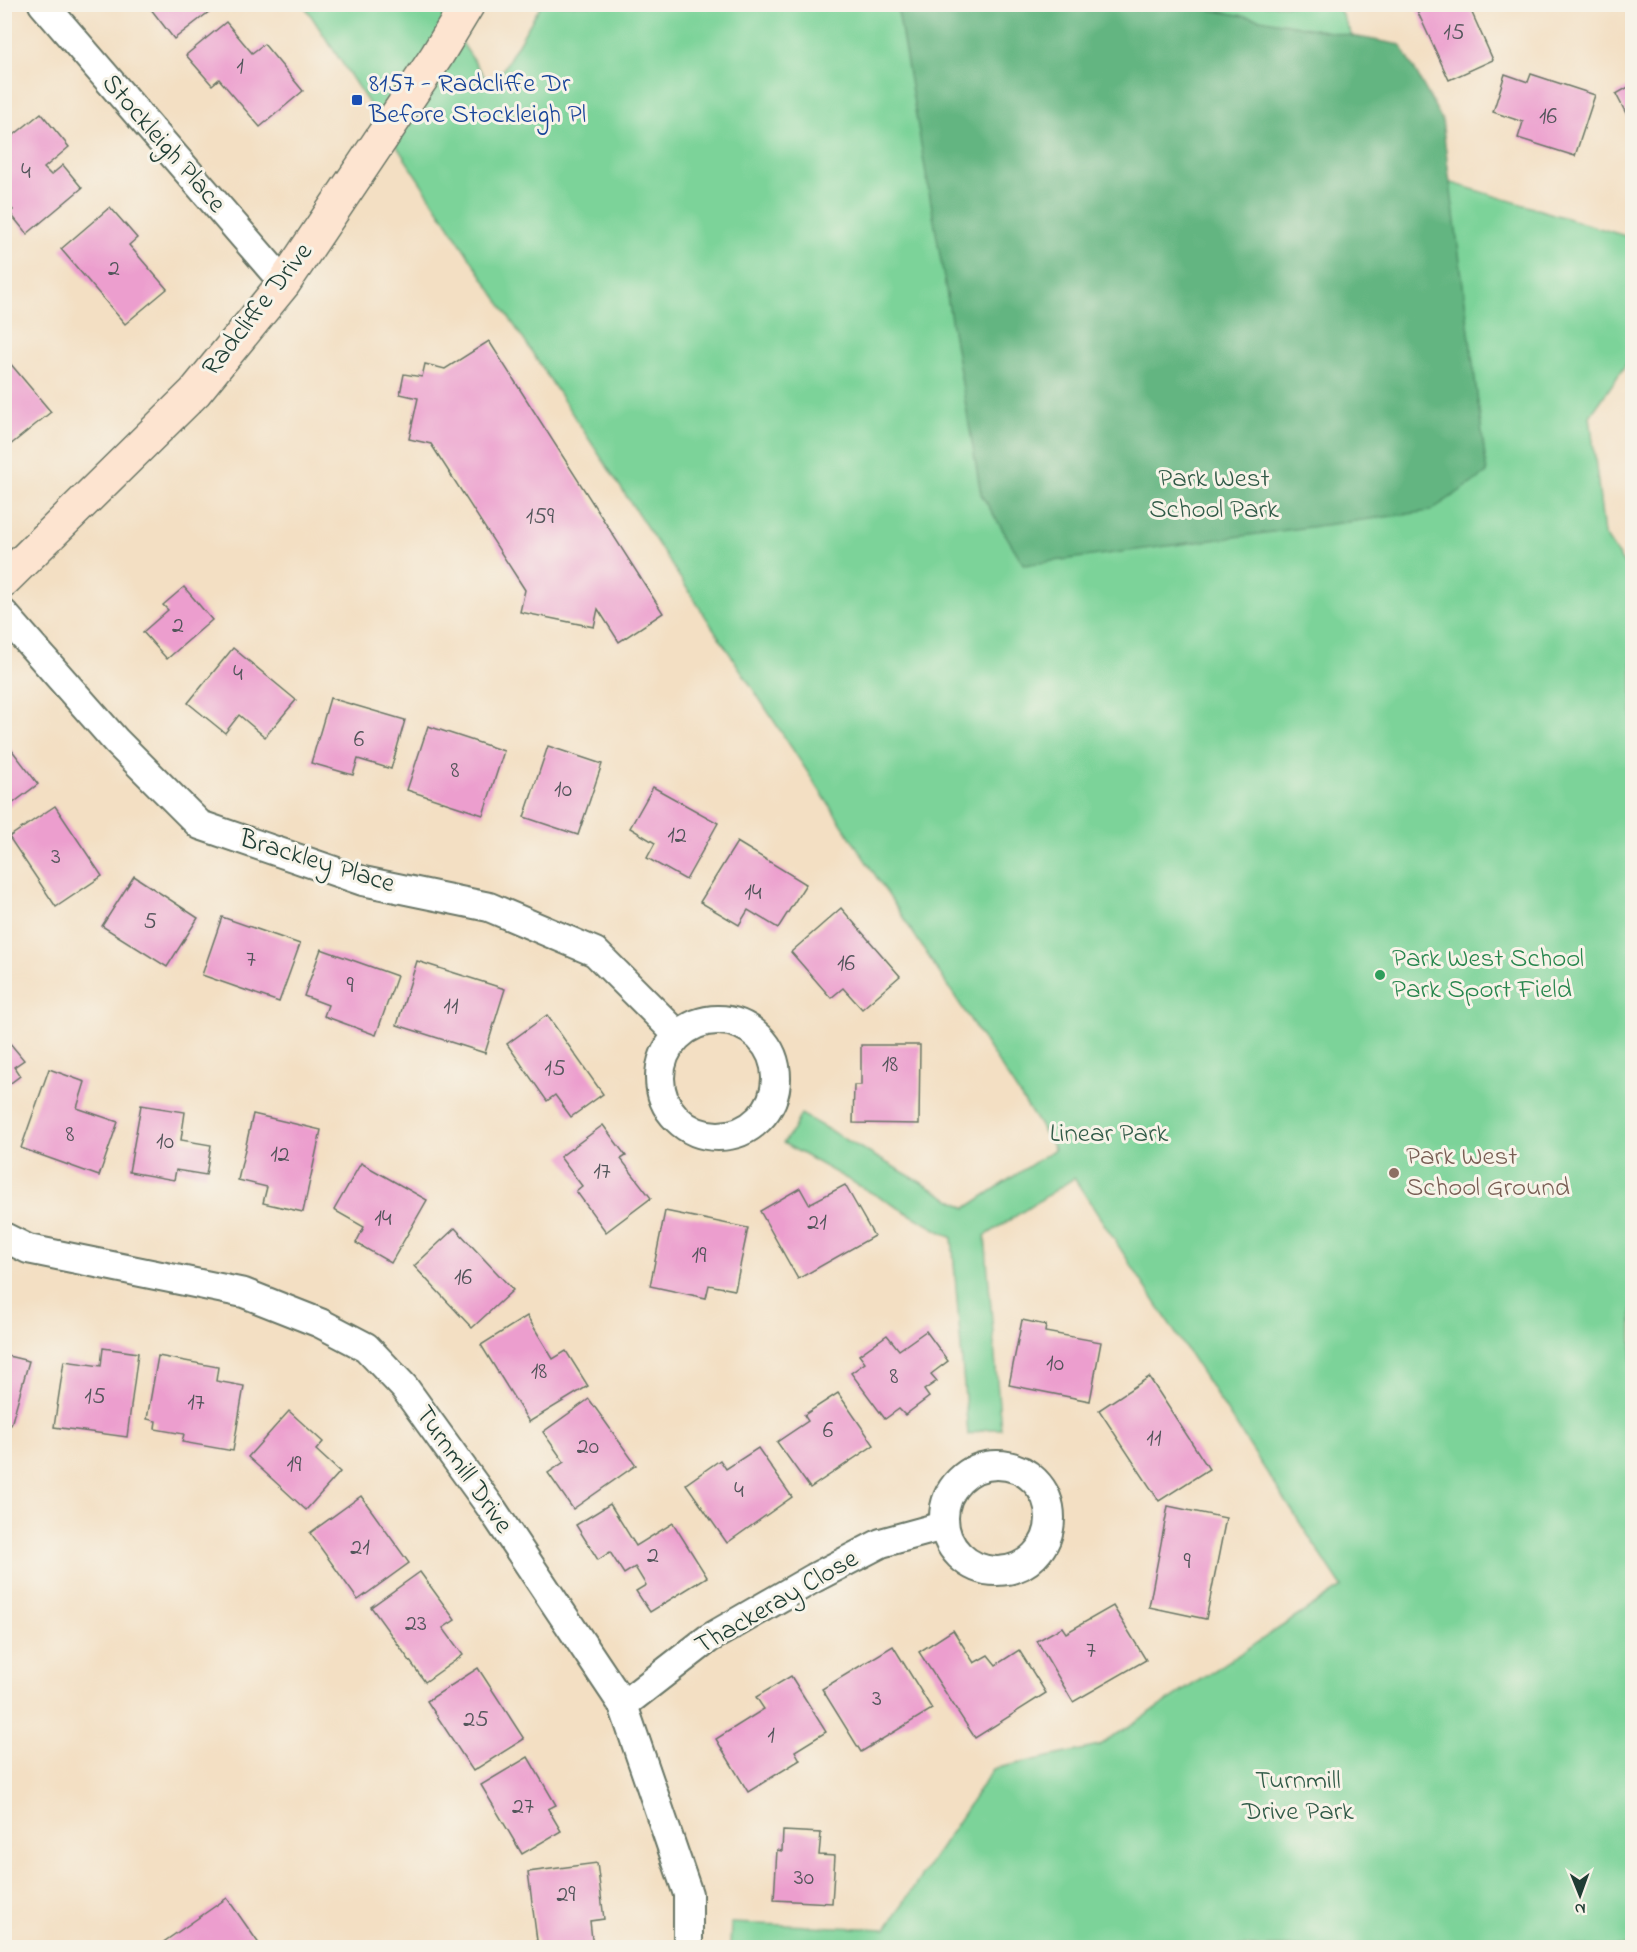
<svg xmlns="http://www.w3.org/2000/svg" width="1637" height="1952" font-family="'Indie Flower',sans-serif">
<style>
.green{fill:#7bd399;stroke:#4d8866;stroke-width:1.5}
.forest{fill:#64b581;stroke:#42795a;stroke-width:1.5}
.building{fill:#ec9ece}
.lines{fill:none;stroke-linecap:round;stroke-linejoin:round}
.street-casing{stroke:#697666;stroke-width:32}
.secondary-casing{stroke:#697666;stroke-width:36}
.street{stroke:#fff;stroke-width:28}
.secondary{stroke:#fde4d0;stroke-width:33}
.transit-dot{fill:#1a4fb4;stroke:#f7f3e8;stroke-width:2}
.leisure-dot{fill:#2e9e5b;stroke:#f7f3e8;stroke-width:2}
.education-dot{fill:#8d6e63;stroke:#f7f3e8;stroke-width:2}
.labels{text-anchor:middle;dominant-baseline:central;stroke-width:6;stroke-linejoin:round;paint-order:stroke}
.number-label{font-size:24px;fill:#52555a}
.transit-label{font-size:27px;fill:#164399;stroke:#f7f3e8;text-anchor:start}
.street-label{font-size:27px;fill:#1f3d34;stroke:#f7f3e8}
.park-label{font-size:27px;fill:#315b48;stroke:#f7f3e8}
.leisure-label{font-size:27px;fill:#27864d;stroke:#f7f3e8;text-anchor:start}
.education-label{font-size:27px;fill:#785e54;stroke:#f7f3e8;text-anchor:start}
</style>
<rect width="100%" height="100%" fill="#f7f3e8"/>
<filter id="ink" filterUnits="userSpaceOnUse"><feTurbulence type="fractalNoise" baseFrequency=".0167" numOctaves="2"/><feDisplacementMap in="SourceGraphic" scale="12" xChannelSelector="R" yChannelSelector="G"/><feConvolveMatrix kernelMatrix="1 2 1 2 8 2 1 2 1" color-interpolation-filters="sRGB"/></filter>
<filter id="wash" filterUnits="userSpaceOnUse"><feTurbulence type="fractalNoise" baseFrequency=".008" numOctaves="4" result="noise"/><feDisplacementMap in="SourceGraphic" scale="24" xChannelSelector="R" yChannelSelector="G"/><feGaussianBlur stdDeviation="1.35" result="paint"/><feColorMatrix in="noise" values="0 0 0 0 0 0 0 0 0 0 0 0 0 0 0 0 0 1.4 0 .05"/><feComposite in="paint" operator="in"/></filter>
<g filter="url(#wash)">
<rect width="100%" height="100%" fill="#f3dfc3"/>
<path class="green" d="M304,5H437L492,88L541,5H1337L1419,173L1632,238V356L1590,416L1604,534L1632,576V1947H730L731,1923L886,1929L993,1769L1099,1746L1342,1587L1074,1178L985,1236L1001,1429H986L968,1435L952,1238L783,1143L793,1130L801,1114L966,1208L1055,1149Z"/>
<path class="forest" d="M897,5H1184L1401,45L1442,120L1487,473L1430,511L1024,565L981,494Z"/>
<g id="blocks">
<g class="building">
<path d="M147,4H219L174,39Z"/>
<path d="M1414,4H1468L1493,60L1449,80Z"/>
<path d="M226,22L252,53L264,44L303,91L260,127L219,79L212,85L186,55Z"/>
<path d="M1505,74L1528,82L1531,74L1595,95L1575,156L1518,138L1523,122L1493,112Z"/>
<path d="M1632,85V125L1616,94Z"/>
<path d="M41,113L69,147L44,168L51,175L63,165L82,188L27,234L10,213L13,210L4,200V143Z"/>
<path d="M110,207L137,238L129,245L167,289L125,324L61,249Z"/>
<path d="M489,341L663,613L619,642L598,609L594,627L520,612L525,590L431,444L409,439L418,398L400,394L404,374L422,377L425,364L445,369Z"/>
<path d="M4,356L51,412L4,450Z"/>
<path d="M184,587L212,620L167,659L143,632L168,610L163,605Z"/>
<path d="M233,648L296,700L265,737L239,715L225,733L188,703Z"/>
<path d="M330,698L405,720L391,769L358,759L353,775L311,763Z"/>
<path d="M428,726L504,751L483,815L407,790Z"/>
<path d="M4,740L38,784L4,810Z"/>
<path d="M548,746L602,764L578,835L524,817Z"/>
<path d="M653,787L718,823L686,880L647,858L655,843L630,828Z"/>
<path d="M55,806L102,876L56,907L9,837Z"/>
<path d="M737,842L806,884L778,928L748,910L739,925L700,902Z"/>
<path d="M134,876L198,918L167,967L102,926Z"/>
<path d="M841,908L900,976L862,1009L843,988L831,998L791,952Z"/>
<path d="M222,917L300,944L279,1002L202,975Z"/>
<path d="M321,949L397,976L376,1035L324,1016L328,1005L304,996Z"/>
<path d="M417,961L505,989L485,1053L397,1025Z"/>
<path d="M547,1015L603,1094L571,1117L555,1095L547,1101L507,1044Z"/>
<path d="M4,1036L24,1060L14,1067L20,1076L4,1088Z"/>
<path d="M861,1045H920L919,1124L853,1123L854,1085H861Z"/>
<path d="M49,1069L85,1082L77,1108L118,1122L99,1176L21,1148Z"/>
<path d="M141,1105L185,1112L181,1140L211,1145L206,1175L176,1170L174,1180L129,1172Z"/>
<path d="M253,1114L321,1130L303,1212L263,1203L267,1187L238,1180Z"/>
<path d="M603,1125L626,1156L621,1159L651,1198L606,1232L576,1191L582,1186L560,1157Z"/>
<path d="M361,1163L427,1200L391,1263L356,1243L364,1227L334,1210Z"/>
<path d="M845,1185L874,1236L798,1279L760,1211L800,1188L809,1204Z"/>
<path d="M665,1211L748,1228L735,1290L709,1285L706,1298L650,1286Z"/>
<path d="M455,1228L513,1290L472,1328L414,1266Z"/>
<path d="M527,1316L553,1359L566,1351L588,1386L529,1422L481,1345Z"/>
<path d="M1022,1320L1046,1325L1045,1332L1101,1342L1090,1401L1009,1385Z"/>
<path d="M926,1331L948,1361L931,1374L937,1381L924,1390L929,1397L905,1415L899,1409L885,1419L851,1373L865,1363L859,1355L887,1335L899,1350Z"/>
<path d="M103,1348L138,1353L127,1437L54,1427L64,1361L101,1366Z"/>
<path d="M4,1355L29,1361L11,1425L4,1424Z"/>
<path d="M158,1356L218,1367L216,1381L244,1386L233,1451L182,1442L184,1434L155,1429L156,1421L147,1419Z"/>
<path d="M1149,1377L1209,1469L1159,1501L1099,1410Z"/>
<path d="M838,1393L874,1445L810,1488L777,1442L808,1421L804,1415Z"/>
<path d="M589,1399L636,1465L573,1509L548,1473L564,1462L543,1432Z"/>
<path d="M289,1411L323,1442L316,1450L340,1472L306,1510L248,1457Z"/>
<path d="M758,1448L792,1497L727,1543L686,1484L720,1460L726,1469Z"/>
<path d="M361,1496L409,1563L358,1600L310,1533Z"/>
<path d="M610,1504L636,1546L673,1523L707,1577L650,1612L636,1591L646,1585L635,1567L624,1574L610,1552L598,1560L576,1525Z"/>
<path d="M1168,1506L1226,1518L1206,1619L1149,1607Z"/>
<path d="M420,1572L455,1620L443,1628L463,1655L425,1682L371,1607Z"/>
<path d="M1113,1606L1146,1660L1073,1702L1037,1641L1062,1627L1066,1633Z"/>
<path d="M953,1630L974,1663L988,1655L996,1665L1019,1650L1046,1693L975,1738L919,1652Z"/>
<path d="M893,1646L932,1709L861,1752L822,1689Z"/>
<path d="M478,1668L524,1739L473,1771L427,1701Z"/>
<path d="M791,1676L826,1732L795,1751L800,1760L748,1792L716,1739L764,1709L756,1697Z"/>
<path d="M528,1757L556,1805L548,1809L561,1831L522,1854L481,1785Z"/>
<path d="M783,1831L821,1833L819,1855L835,1856L832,1903L774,1900L777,1850L782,1851Z"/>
<path d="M597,1863L604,1919L590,1921L593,1948H538L528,1872Z"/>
<path d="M227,1898L262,1948H155Z"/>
</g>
</g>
</g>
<g filter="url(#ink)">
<use href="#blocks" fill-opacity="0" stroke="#697666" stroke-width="1.5"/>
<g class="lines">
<g class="street-casing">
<g id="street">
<path d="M43,4L284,283"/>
<path d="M4,614L116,741L200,825L363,881L489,907L595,952L678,1035"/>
<circle cx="718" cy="1078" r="58"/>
<path d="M4,1237L28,1249L244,1293L320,1323L366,1347L404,1387L492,1509L623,1705L688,1894V1948"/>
<circle cx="997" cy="1518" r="53"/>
<path d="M623,1705L708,1639L814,1578L881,1543L943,1526"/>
</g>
</g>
<g class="secondary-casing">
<path id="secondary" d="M4,580L195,392L284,283L436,57L468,4"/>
</g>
<use href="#street" class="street"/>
<use href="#secondary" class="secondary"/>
</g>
</g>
<rect class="transit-dot" x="351" y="94" width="12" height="12" rx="3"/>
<circle class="leisure-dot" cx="1380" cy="975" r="6"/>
<circle class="education-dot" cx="1394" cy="1173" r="6"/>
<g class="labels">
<g class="number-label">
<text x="1454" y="33">15</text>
<text x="240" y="67">1</text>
<text x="1548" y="117">16</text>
<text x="26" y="172">4</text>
<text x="114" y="269">2</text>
<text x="540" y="517">159</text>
<text x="178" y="626">2</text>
<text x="238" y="674">4</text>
<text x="359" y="740">6</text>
<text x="455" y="771">8</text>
<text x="563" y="790">10</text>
<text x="677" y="836">12</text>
<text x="56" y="857">3</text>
<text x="753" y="893">14</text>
<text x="150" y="922">5</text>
<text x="251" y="960">7</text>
<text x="846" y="964">16</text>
<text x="350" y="986">9</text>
<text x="451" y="1007">11</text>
<text x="890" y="1065">18</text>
<text x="555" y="1069">15</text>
<text x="70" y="1135">8</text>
<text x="165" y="1142">10</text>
<text x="280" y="1155">12</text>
<text x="602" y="1172">17</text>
<text x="383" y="1219">14</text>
<text x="817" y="1223">21</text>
<text x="699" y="1256">19</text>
<text x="463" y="1278">16</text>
<text x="1055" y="1364">10</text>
<text x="539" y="1372">18</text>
<text x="894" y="1377">8</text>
<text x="95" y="1397">15</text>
<text x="196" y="1403">17</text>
<text x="828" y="1431">6</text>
<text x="1154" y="1439">11</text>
<text x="588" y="1447">20</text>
<text x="294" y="1465">19</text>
<text x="739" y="1491">4</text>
<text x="360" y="1548">21</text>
<text x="653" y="1556">2</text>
<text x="1187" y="1562">9</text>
<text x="416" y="1624">23</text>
<text x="1091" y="1651">7</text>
<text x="877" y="1699">3</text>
<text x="476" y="1720">25</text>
<text x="771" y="1736">1</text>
<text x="523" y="1807">27</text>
<text x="804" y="1878">30</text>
<text x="566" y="1895">29</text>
</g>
<g class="transit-label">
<text x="369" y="84">8157 - Radcliffe Dr<tspan x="369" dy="31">Before Stockleigh Pl</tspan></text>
</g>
<g class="street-label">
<text transform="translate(163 144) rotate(49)">Stockleigh Place</text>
<text transform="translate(258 310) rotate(-52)">Radcliffe Drive</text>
<text transform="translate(317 862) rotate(17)">Brackley Place</text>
<text transform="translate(463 1470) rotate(55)">Turnmill Drive</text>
<text transform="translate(777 1603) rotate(-30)">Thackeray Close</text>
</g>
<g class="park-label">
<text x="1214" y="479">Park West<tspan x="1214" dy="31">School Park</tspan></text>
<text x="1109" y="1134">Linear Park</text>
<text x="1298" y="1781">Turnmill<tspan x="1298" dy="31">Drive Park</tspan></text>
</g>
<g class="leisure-label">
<text x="1392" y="959">Park West School<tspan x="1392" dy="31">Park Sport Field</tspan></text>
</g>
<g class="education-label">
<text x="1406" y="1157">Park West<tspan x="1406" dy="31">School Ground</tspan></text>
</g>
</g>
<rect width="1637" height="1952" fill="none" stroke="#f7f3e8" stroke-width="24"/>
<g transform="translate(1580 1895) rotate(179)" stroke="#f7f3e8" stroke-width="4.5" paint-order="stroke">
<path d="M0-4.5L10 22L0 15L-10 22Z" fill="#1f3d34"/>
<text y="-9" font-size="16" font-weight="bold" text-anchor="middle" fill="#1f3d34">N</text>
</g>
</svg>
